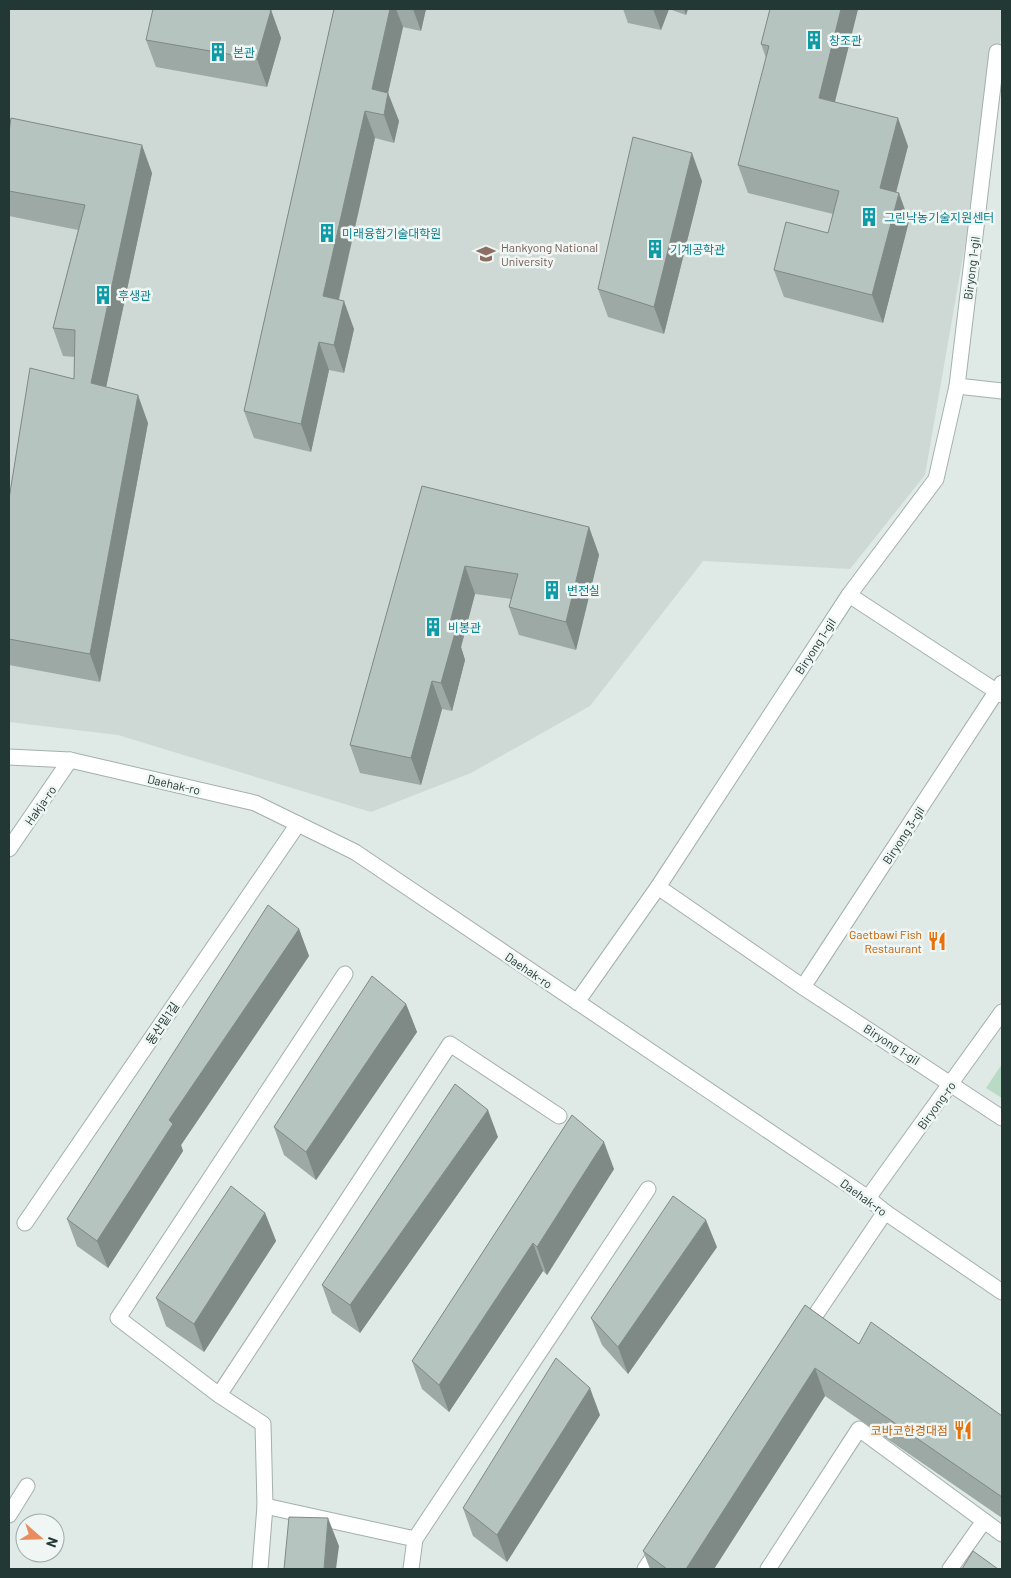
<svg xmlns="http://www.w3.org/2000/svg" width="1011" height="1578" font-family="Barlow,'Noto Sans KR',sans-serif">
<style>
.built{fill:#ced9d5}
.green{fill:#b9dac5}
.lines{fill:none;stroke-linecap:round;stroke-linejoin:round}
.service-casing{stroke:#a3b0ad;stroke-width:17}
.minor-casing{stroke:#a3b0ad;stroke-width:17}
.service{stroke:#fff;stroke-width:15}
.minor{stroke:#fff;stroke-width:15}
.wall{fill:#9ca9a4}
.shaded-wall{fill:#7f8986}
.building{fill:#b5c4bf;stroke:#7f8986}
.labels{text-anchor:middle;dominant-baseline:central;stroke-width:5;stroke-linejoin:round;paint-order:stroke}
.culture-label{font-size:12px;fill:#0d838f;stroke:#eff6f4;text-anchor:start}
.education-label{font-size:12px;fill:#785e54;stroke:#eff6f4;text-anchor:start}
.street-label{font-size:12px;fill:#223834;stroke:#eff6f4}
.food-label{font-size:12px;fill:#c56008;stroke:#eff6f4;text-anchor:end}
</style>
<rect width="100%" height="100%" fill="#dfe9e6"/>
<path class="built" d="M9,9H1002V32L925,475L850,569L703,561L590,706L471,773L371,812L118,735L9,722Z"/>
<path class="green" d="M1002,1064V1098L986,1088Z"/>
<g class="lines">
<g class="service-casing">
<path id="service" d="M9,1515L27,1486"/>
</g>
<g class="minor-casing">
<g id="minor">
<path d="M957,386L1002,391"/>
<path d="M849,595L1002,695"/>
<path d="M9,757L70,760L255,803L355,852L868,1198L885,1212L1002,1292"/>
<path d="M9,849L70,760"/>
<path d="M658,887L803,987L1002,1118"/>
<path d="M803,987L1002,683"/>
<path d="M577,1002L658,887L849,595L936,479L957,386L997,52L1002,53"/>
<path d="M868,1198L1002,1012"/>
<path d="M25,1223L298,824"/>
<path d="M806,1329L885,1212"/>
<path d="M219,1395L118,1318L345,974"/>
<path d="M265,1506L263,1424L219,1395L450,1044L559,1116"/>
<path d="M415,1539L648,1189"/>
<path d="M260,1569L265,1506L415,1539L411,1569"/>
<path d="M645,1569L659,1548"/>
<path d="M768,1569L859,1429L1002,1534"/>
<path d="M950,1569L984,1521"/>
</g>
</g>
<use href="#service" class="service"/>
<use href="#minor" class="minor"/>
</g>
<g class="wall">
<path d="M334,9H426L421,31L403,27L388,93L399,121L394,143L375,138L339,300L354,329L344,373L329,370L311,452L254,438L244,411Z"/>
<path d="M623,9H688L686,15L669,9L661,30L628,23Z"/>
<path d="M770,9H858L835,102L908,146L896,192L909,221L883,323L784,297L774,270L828,233L833,214L748,193L738,165L766,58L761,44Z"/>
<path d="M271,10L281,38L267,87L156,67L146,40Z"/>
<path d="M9,132L152,173L106,387L148,423L100,682L9,665V499L74,379L75,357L63,356L53,328L78,230L9,216Z"/>
<path d="M702,181L664,334L608,317L598,289Z"/>
<path d="M422,486L589,527L599,555L576,650L519,635L509,607L511,599L475,594L461,647L465,660L452,711L442,709L421,785L360,773L350,745Z"/>
<path d="M299,929L309,956L181,1145L183,1151L108,1268L77,1246L67,1219Z"/>
<path d="M406,1004L417,1032L316,1180L284,1155L274,1127Z"/>
<path d="M572,1115L614,1169L547,1275L543,1271L449,1412L422,1389L412,1361Z"/>
<path d="M498,1137L360,1333L332,1313L322,1285Z"/>
<path d="M265,1213L276,1241L204,1352L166,1326L156,1298Z"/>
<path d="M717,1247L628,1374L602,1345L591,1318Z"/>
<path d="M805,1305L859,1344L1002,1416V1518L825,1396L714,1569H650L643,1551Z"/>
<path d="M600,1415L507,1562L473,1536L463,1508Z"/>
</g>
<g class="shaded-wall">
<path d="M390,9H396L403,27L383,115L372,89Z"/>
<path d="M413,9H426L421,31Z"/>
<path d="M653,9H669L661,30Z"/>
<path d="M684,9H688L686,15Z"/>
<path d="M841,9H858L829,125L819,98Z"/>
<path d="M271,10L281,38L267,87L257,59Z"/>
<path d="M388,93L399,121L394,143L384,115Z"/>
<path d="M365,111L375,138L333,324L323,296Z"/>
<path d="M898,118L908,146L890,216L880,188Z"/>
<path d="M142,145L152,173L101,411L91,383Z"/>
<path d="M692,153L702,181L664,334L654,307Z"/>
<path d="M899,193L909,221L883,323L872,295Z"/>
<path d="M344,301L354,329L344,373L334,345Z"/>
<path d="M319,342L329,370L311,452L301,424Z"/>
<path d="M138,395L148,423L100,682L90,654Z"/>
<path d="M589,527L599,555L576,650L566,622Z"/>
<path d="M465,566L475,594L461,647L465,660L452,711L441,683L448,630Z"/>
<path d="M432,681L442,709L421,785L411,758Z"/>
<path d="M299,929L309,956L181,1145L183,1151L108,1268L97,1241L169,1120Z"/>
<path d="M406,1004L417,1032L316,1180L306,1152Z"/>
<path d="M488,1110L498,1137L360,1333L350,1305Z"/>
<path d="M604,1142L614,1169L547,1275L537,1247Z"/>
<path d="M265,1213L276,1241L204,1352L194,1324Z"/>
<path d="M706,1220L717,1247L628,1374L618,1347Z"/>
<path d="M533,1243L543,1271L449,1412L439,1385Z"/>
<path d="M815,1368L825,1396L714,1569H686Z"/>
<path d="M590,1388L600,1415L507,1562L497,1535Z"/>
<path d="M328,1518L339,1546L336,1569H324Z"/>
</g>
<g class="building">
<path d="M153,9H266L271,10L257,59L146,40Z"/>
<path d="M334,9H390L372,89L388,93L384,115L365,111L323,296L344,301L334,345L319,342L301,424L244,411Z"/>
<path d="M770,9H841L819,98L898,118L880,188L899,193L872,295L774,270L786,222L828,233L839,191L738,165L769,46L761,44Z"/>
<path d="M11,118L142,145L91,383L138,395L90,654L9,639V499L30,368L74,379L75,330L53,328L85,205L9,191V132Z"/>
<path d="M633,137L692,153L654,307L598,289Z"/>
<path d="M422,486L589,527L566,622L509,607L518,574L465,566L448,630L455,633L441,683L432,681L411,758L350,745Z"/>
<path d="M268,905L299,929L169,1120L173,1124L97,1241L67,1219Z"/>
<path d="M372,976L406,1004L306,1152L274,1127Z"/>
<path d="M455,1084L488,1110L350,1305L322,1285Z"/>
<path d="M572,1115L604,1142L537,1247L533,1243L439,1385L412,1361Z"/>
<path d="M231,1186L265,1213L194,1324L156,1298Z"/>
<path d="M673,1196L706,1220L618,1347L591,1318Z"/>
<path d="M805,1305L859,1344L871,1322L1002,1416V1497L815,1368L686,1569H667L643,1551Z"/>
<path d="M556,1358L590,1388L497,1535L463,1508Z"/>
<path d="M289,1517L328,1518L324,1569H284Z"/>
<path d="M973,1551L998,1569H962Z"/>
</g>
<defs>
<g id="building-bare" transform="scale(1.5)"><path d="M-4-6H4V6H1V3H-1V6H-4ZM-2.5-4.3h1.7v1.8h-1.7ZM.8-4.3h1.7v1.8H.8ZM-2.5-1h1.7V.8h-1.7ZM.8-1h1.7V.8H.8Z" fill="#0f9aa8" stroke="#eff6f4" stroke-width="2.5" paint-order="stroke"/></g>
<g id="university-bare" transform="scale(1.5)"><path d="M0-5L7-2L0 1L-7-2ZM-4 1L0 2.5L4 1V4Q0 6-4 4Z" fill="#8d6e63" stroke="#eff6f4" stroke-width="2.5" paint-order="stroke"/></g>
<g id="restaurant-bare" transform="scale(1.5)"><path d="M-5-6h1v4h1v-4h1v4h1v-4h1v5L-1.5 .5V6h-2V.5L-5-1ZM5-6V6H3V1.5H1.5Q1.5-4 5-6Z" fill="#e8710a" stroke="#eff6f4" stroke-width="2.5" paint-order="stroke"/></g>
</defs>
<g fill-rule="evenodd">
<use href="#building-bare" x="814" y="40"/>
<use href="#building-bare" x="218" y="52"/>
<use href="#building-bare" x="869" y="217"/>
<use href="#building-bare" x="327" y="233"/>
<use href="#building-bare" x="655" y="249"/>
<use href="#university-bare" x="486" y="254"/>
<use href="#building-bare" x="103" y="295"/>
<use href="#building-bare" x="552" y="590"/>
<use href="#building-bare" x="433" y="627"/>
<use href="#restaurant-bare" x="937" y="941"/>
<use href="#restaurant-bare" x="963" y="1430"/>
</g>
<g class="labels">
<g class="culture-label">
<text x="829" y="40">창조관</text>
<text x="233" y="52">본관</text>
<text x="884" y="217">그린낙농기술지원센터</text>
<text x="342" y="233">미래융합기술대학원</text>
<text x="670" y="249">기계공학관</text>
<text x="118" y="295">후생관</text>
<text x="567" y="590">변전실</text>
<text x="448" y="627">비봉관</text>
</g>
<g class="education-label">
<text x="501" y="247">Hankyong National<tspan x="501" dy="14">University</tspan></text>
</g>
<g class="street-label">
<text transform="translate(971 268) rotate(-83)">Biryong 1-gil</text>
<text transform="translate(815 646) rotate(-57)">Biryong 1-gil</text>
<text transform="translate(174 784) rotate(13)">Daehak-ro</text>
<text transform="translate(40 805) rotate(-55)">Hakja-ro</text>
<text transform="translate(903 835) rotate(-57)">Biryong 3-gil</text>
<text transform="translate(529 970) rotate(34)">Daehak-ro</text>
<text transform="translate(162 1023) rotate(-56)">동산밑1길</text>
<text transform="translate(892 1044) rotate(33)">Biryong 1-gil</text>
<text transform="translate(936 1105) rotate(-54)">Biryong-ro</text>
<text transform="translate(864 1197) rotate(36)">Daehak-ro</text>
</g>
<g class="food-label">
<text x="922" y="934">Gaetbawi Fish<tspan x="922" dy="14">Restaurant</tspan></text>
<text x="948" y="1430">코바코한경대점</text>
</g>
</g>
<rect width="1011" height="1578" fill="none" stroke="#223834" stroke-width="20"/>
<g transform="translate(40 1538) rotate(110)"><circle r="24" fill="#eff6f4" stroke="#9daaa7"/>
<path d="M0-4L9 19L0 12L-9 19Z" fill="#e88d5f"/>
<text y="-8" font-size="14" font-weight="bold" text-anchor="middle" fill="#223834">N</text>
</g>
</svg>
